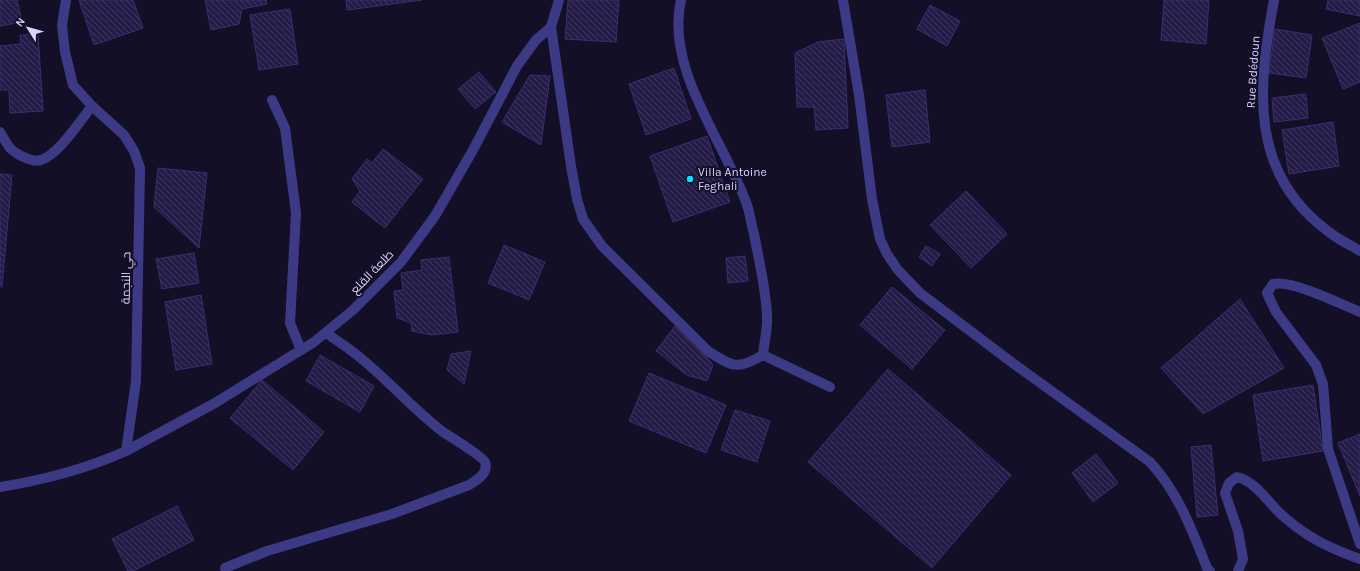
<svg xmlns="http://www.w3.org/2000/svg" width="1360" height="571" font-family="Karla,Cairo,sans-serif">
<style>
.building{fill:url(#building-back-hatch);stroke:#3b2d73}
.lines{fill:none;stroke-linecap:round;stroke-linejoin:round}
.minor{stroke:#3d3a85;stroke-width:10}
.poi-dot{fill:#00e5ff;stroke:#130f26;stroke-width:1.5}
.labels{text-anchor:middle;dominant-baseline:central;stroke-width:4;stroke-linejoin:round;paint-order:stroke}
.street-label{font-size:12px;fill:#d9d4ff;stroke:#130f26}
.poi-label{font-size:12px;fill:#d9d4ff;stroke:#130f26;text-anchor:start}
</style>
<defs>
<pattern id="building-back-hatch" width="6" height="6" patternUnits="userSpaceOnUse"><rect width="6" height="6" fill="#241b47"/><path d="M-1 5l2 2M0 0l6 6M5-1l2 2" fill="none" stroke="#433b63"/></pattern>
</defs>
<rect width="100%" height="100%" fill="#130f26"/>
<g class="building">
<path d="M0,0H17L22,22L0,26Z"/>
<path d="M79,0H133L143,28L94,45Z"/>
<path d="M205,0H266L267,4L242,9L239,24L211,30Z"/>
<path d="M346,0H422L347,10Z"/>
<path d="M568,0H619L616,42L565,39Z"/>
<path d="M1164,0H1209L1206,44L1161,40Z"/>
<path d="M1328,0H1360V16L1326,9Z"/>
<path d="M930,5L960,21L947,46L917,29Z"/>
<path d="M290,9L298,64L259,70L250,15Z"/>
<path d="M1360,23V82L1343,89L1322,38Z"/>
<path d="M1275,29L1312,35L1306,78L1269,73Z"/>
<path d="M38,34L43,111L10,113L9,90H0V46L21,44L20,35Z"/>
<path d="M844,39L848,128L816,130L814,107H797L795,53L818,42Z"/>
<path d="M674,68L691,119L646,135L629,84Z"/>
<path d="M479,72L496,92L475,109L458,89Z"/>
<path d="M530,75L550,76L541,145L502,122Z"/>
<path d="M925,90L930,142L892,147L886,95Z"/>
<path d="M1306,94L1308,118L1274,122L1272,98Z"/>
<path d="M1333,122L1339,166L1289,174L1282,130Z"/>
<path d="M707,136L730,202L673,222L650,156Z"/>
<path d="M383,149L423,179L385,228L352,202L360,191L352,179L367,159L372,163Z"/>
<path d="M158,168L207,173L199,248L154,207Z"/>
<path d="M0,174L12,175L2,287L0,286Z"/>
<path d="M966,191L1007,234L971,268L930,225Z"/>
<path d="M504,245L545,262L529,300L488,283Z"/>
<path d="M926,246L940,254L932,266L919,257Z"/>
<path d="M194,253L199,283L162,289L156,259Z"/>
<path d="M745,256L748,281L728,283L726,258Z"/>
<path d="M449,257L458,332L432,335L412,331L411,323L397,318L394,291L403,290L401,273L422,270L421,260Z"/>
<path d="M892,287L945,330L912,369L860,325Z"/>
<path d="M201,295L212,364L176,370L165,302Z"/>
<path d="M1240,299L1284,368L1203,414L1161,368Z"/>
<path d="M678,322L713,365L707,381L687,375L656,351Z"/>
<path d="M471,351L464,384L447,370L451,354Z"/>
<path d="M320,355L374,386L360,412L306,381Z"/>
<path d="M888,369L1011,475L932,568L808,462Z"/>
<path d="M649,373L726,405L706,453L629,421Z"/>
<path d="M262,380L324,432L293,470L230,418Z"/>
<path d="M1313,385L1323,451L1263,461L1253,395Z"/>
<path d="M735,410L770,421L757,462L721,450Z"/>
<path d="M1360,434V496L1338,443Z"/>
<path d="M1211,445L1218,515L1197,517L1191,447Z"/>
<path d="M1096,454L1118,483L1093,502L1072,473Z"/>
<path d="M177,506L194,540L133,571H128L112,539Z"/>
</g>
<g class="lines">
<g class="minor">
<path d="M559,0L551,27L571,166L577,199L583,219L602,246L708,351C732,367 738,370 763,355C764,342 768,328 767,316C766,289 759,261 754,234C751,224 750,212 746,202C723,140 665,68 681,0"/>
<path d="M843,0L859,95L872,199L880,239L887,254L898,270L920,293L1014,364L1150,462C1178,492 1192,530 1207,568L1210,571"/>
<path d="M1274,0C1258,87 1248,173 1329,232C1339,240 1350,245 1360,251"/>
<path d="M272,100L285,128L296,213L290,323L301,350"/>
<path d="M0,132C3,137 6,143 10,148C16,154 32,163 41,160C59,154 80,121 92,106"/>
<path d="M1360,312C1340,304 1293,280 1273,284L1267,293L1276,312L1316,365L1323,384L1328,449L1360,544"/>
<path d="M763,355L830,387"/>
<path d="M126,451L215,403L314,342L353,310L401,262L435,216L473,150L517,66L536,40L551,27"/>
<path d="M0,487C44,480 86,469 126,451L136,381L140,168L134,151L124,135L92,106L73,85L65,52L62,25L66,0"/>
<path d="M225,568L267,551L392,514L469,485C477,480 489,473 485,462C483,457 451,437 443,432C414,410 391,383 363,360C352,350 339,342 326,333"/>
<path d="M1238,571L1243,559L1238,531L1225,493L1229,483L1237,477C1257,482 1268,503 1283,516C1308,538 1329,548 1360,559"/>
</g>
</g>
<circle class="poi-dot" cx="690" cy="179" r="4"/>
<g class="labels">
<g class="street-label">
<text transform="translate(1253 72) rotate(-86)">Rue Bdédoun</text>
<text transform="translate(372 272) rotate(-46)">طلعة القلع</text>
<text transform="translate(126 278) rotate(-89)">حي النجمة</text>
</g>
<g class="poi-label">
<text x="698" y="172">Villa Antoine<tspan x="698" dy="14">Feghali</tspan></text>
</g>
</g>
<g transform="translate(28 28) rotate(307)" stroke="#130f26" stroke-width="3" paint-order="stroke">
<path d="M0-3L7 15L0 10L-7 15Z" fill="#d9d4ff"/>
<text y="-6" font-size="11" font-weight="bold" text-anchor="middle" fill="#d9d4ff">N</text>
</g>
</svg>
